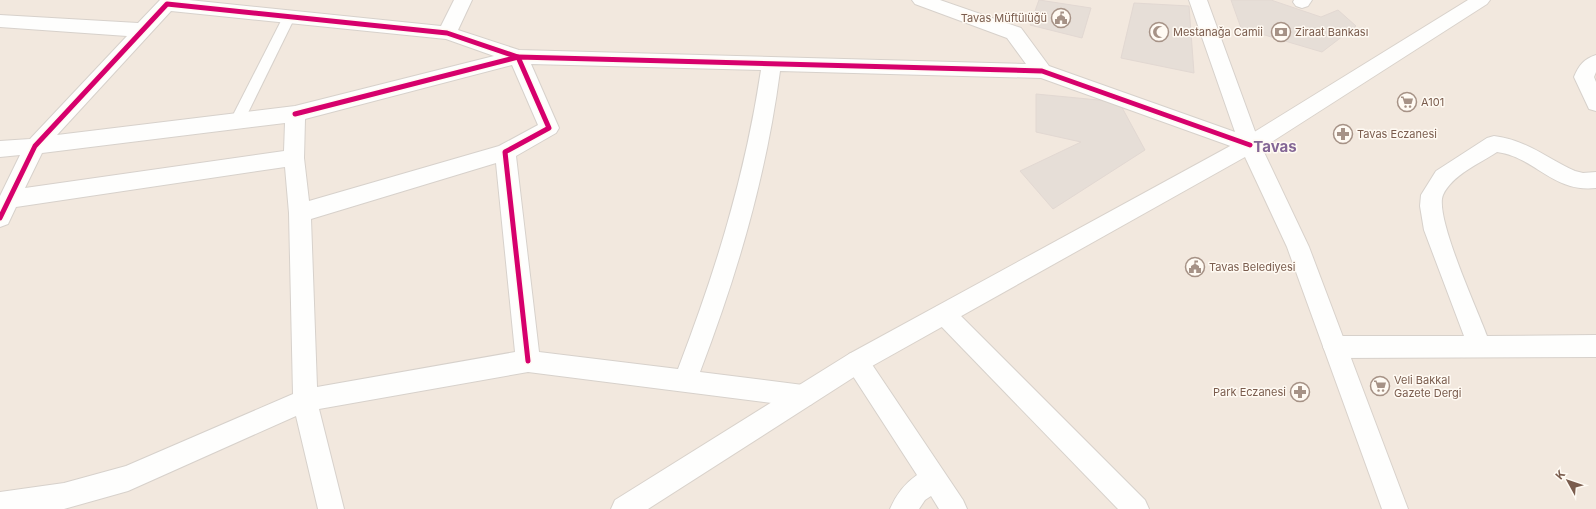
<svg xmlns="http://www.w3.org/2000/svg" width="1596" height="509" font-family="Inter,sans-serif">
<style>
.residential{fill:#f2e8de}
.building{fill:#e6ded7;stroke:#e2d8d2}
.lines{fill:none;stroke-linecap:round;stroke-linejoin:round}
.lane-casing{stroke:#d7d1cb;stroke-width:2}
.street-casing{stroke:#d7d1cb;stroke-width:2}
.secondary-casing{stroke:#d9d2cb;stroke-width:2}
.lane{fill:#fefefd;fill-rule:evenodd}
.street{fill:#fefefd;fill-rule:evenodd}
.secondary{fill:#fefefd;fill-rule:evenodd}
.cycleway-casing{stroke:#fffaf3;stroke-width:8}
.cycleway{stroke:#d6006c;stroke-width:5}
.labels{text-anchor:middle;dominant-baseline:central;stroke-width:3;stroke-linejoin:round;paint-order:stroke}
.poi-label{font-size:11px;fill:#7a5c4d;stroke:#fffaf3;text-anchor:start}
.district-label{font-size:15px;font-weight:bold;fill:#846695;stroke:#fffaf3}
</style>
<rect width="100%" height="100%" fill="#f9f5f0"/>
<rect class="residential" x="0" y="0" width="1596" height="509"/>
<g class="building">
<path d="M1039,0L1091,8L1082,38L1030,25Z"/>
<path d="M1231,0H1271L1321,17L1338,10L1356,26L1322,52L1241,28Z"/>
<path d="M1134,3L1189,6L1194,73L1121,58Z"/>
<path d="M1036,94L1119,102L1145,150L1053,209L1020,171L1081,142L1036,132Z"/>
</g>
<g class="lines">
<g class="lane-casing">
<path id="lane" d="M289,13L293,14L295,17L244,121L242,125L237,126L232,125L230,121L283,17L285,14Z"/>
</g>
<g class="street-casing">
<g id="street">
<path d="M160,0H189L441,26L454,0H472L458,30L519,50L1026,64L1007,38L915,4L912,0H940L1021,28L1049,66L1235,132L1189,0H1207L1260,145L1257,151L1250,153L1041,78L780,71C766,177 738,272 700,372L803,385L812,388L815,396L812,404L803,407L528,372L319,409L344,509H318L296,416L128,491L64,509H0V492L64,483L126,466L293,394L289,213L285,167L16,207L8,224L0,227V196L20,155L0,157V141L30,139L127,36L0,27V15L138,23ZM171,11L446,39L494,56L295,106L57,135ZM531,64L761,70C745,176 716,270 678,369L539,352L516,156L556,133L559,128ZM512,65L538,125L499,146L309,201L304,158L305,119ZM285,123L284,151L25,188L42,153ZM496,163L515,352L317,387L311,219Z"/>
<path d="M1294,0H1312L1308,6L1302,8L1296,6L1293,2Z"/>
<path d="M1596,55V72L1594,77L1596,82V111L1589,109L1574,77C1579,65 1584,59 1596,55Z"/>
<path d="M1494,136C1527,140 1546,158 1575,171L1583,173L1596,172V188C1553,193 1535,157 1497,152C1479,164 1452,175 1443,195C1434,216 1478,311 1487,336L1596,335V357L1335,358L1327,354L1323,347L1327,340L1335,336H1464L1424,230L1420,206L1421,195L1436,171L1487,138Z"/>
<path d="M944,304L952,307L1145,500L1149,509H1118L936,321L933,314L936,307Z"/>
<path d="M857,351L865,354L963,500L967,509H939L931,496L925,500L919,509H890C896,495 904,484 917,475L849,370L845,362L849,354Z"/>
</g>
</g>
<g class="secondary-casing">
<path id="secondary" d="M1468,0H1490L1487,4L1262,148L1309,247L1408,509H1382L1287,247L1245,157L865,370L648,509H611L615,500L849,354L1243,139Z"/>
</g>
<use href="#lane" class="lane"/>
<use href="#street" class="street"/>
<use href="#secondary" class="secondary"/>
<g class="cycleway-casing">
<g id="cycleway">
<path d="M295,114L518,57L1042,71L1250,145"/>
<path d="M0,218L35,146L167,4L447,33L518,57L549,128L505,152L528,361"/>
</g>
</g>
<use href="#cycleway" class="cycleway"/>
</g>
<defs>
<g id="civic-ring" transform="scale(1)"><circle r="9.5" fill="#fffaf3" stroke="#a69286" stroke-width="1.5"/><path d="M-.6-6.5H3V-4.5H.6V-3L4-1V1h2V6H-6V1h2V-1L-.6-3ZM-1.2 2.5V6h2.4V2.5Z" fill="#a69286"/></g>
<g id="mosque-ring" transform="scale(1)"><circle r="9.5" fill="#fffaf3" stroke="#a69286" stroke-width="1.5"/><path d="M3.5-4.9A6 6 0 1 0 3.5 4.9A5 5 0 1 1 3.5-4.9Z" fill="#a69286"/></g>
<g id="bank-ring" transform="scale(1)"><circle r="9.5" fill="#fffaf3" stroke="#a69286" stroke-width="1.5"/><path d="M-6-4H6V4H-6ZM0-2.3a2.3 2.3 0 1 0 0 4.6a2.3 2.3 0 1 0 0-4.6Z" fill="#a69286"/></g>
<g id="supermarket-ring" transform="scale(1)"><circle r="9.5" fill="#fffaf3" stroke="#a69286" stroke-width="1.5"/><path d="M-6-5.5h2.5l.6 2H6L4.5 2H-2.5L-4.4-4H-6ZM-1.5 3.2a1.3 1.3 0 1 0 .1 0ZM3 3.2a1.3 1.3 0 1 0 .1 0Z" fill="#a69286"/></g>
<g id="pharmacy-ring" transform="scale(1)"><circle r="9.5" fill="#fffaf3" stroke="#a69286" stroke-width="1.5"/><path d="M-2-6h4v4h4v4h-4v4h-4v-4h-4v-4h4Z" fill="#a69286"/></g>
</defs>
<g fill-rule="evenodd">
<use href="#civic-ring" x="1061" y="18"/>
<use href="#mosque-ring" x="1159" y="32"/>
<use href="#bank-ring" x="1281" y="32"/>
<use href="#supermarket-ring" x="1407" y="102"/>
<use href="#pharmacy-ring" x="1343" y="134"/>
<use href="#civic-ring" x="1195" y="267"/>
<use href="#supermarket-ring" x="1380" y="386"/>
<use href="#pharmacy-ring" x="1300" y="392"/>
</g>
<g class="labels">
<g class="poi-label">
<text x="1047" y="18" text-anchor="end">Tavas Müftülüğü</text>
<text x="1173" y="32">Mestanağa Camii</text>
<text x="1295" y="32">Ziraat Bankası</text>
<text x="1421" y="102">A101</text>
<text x="1357" y="134">Tavas Eczanesi</text>
<text x="1209" y="267">Tavas Belediyesi</text>
<text x="1394" y="380">Veli Bakkal<tspan x="1394" dy="13">Gazete Dergi</tspan></text>
<text x="1286" y="392" text-anchor="end">Park Eczanesi</text>
</g>
<g class="district-label">
<text x="1275" y="146">Tavas</text>
</g>
</g>
<g transform="translate(1568 481) rotate(310)" stroke="#fffaf3" stroke-width="3" paint-order="stroke">
<path d="M0-3L7 15L0 10L-7 15Z" fill="#7a5c4d"/>
<text y="-6" font-size="11" font-weight="bold" text-anchor="middle" fill="#7a5c4d">K</text>
</g>
</svg>
